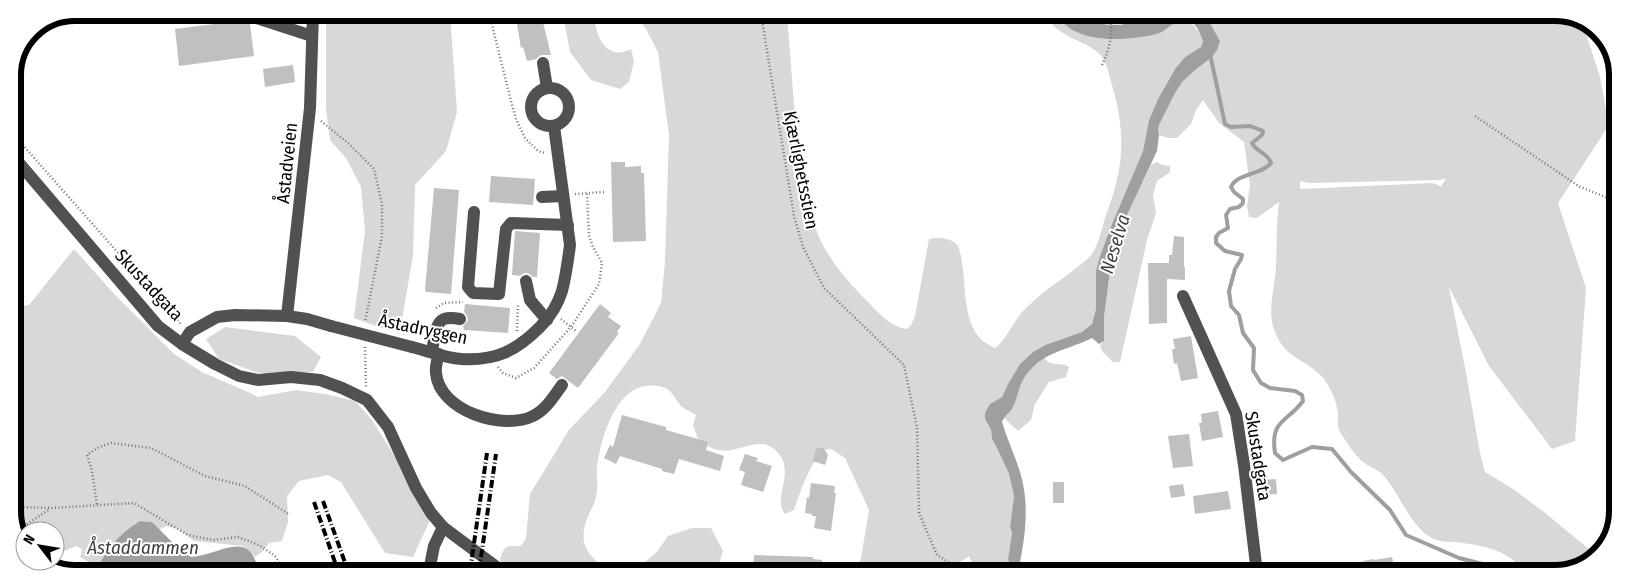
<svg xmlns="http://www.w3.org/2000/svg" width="1630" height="586" font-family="'Fira Sans Condensed',sans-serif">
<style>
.green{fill:#d8d8d8;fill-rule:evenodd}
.water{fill:#9f9f9f}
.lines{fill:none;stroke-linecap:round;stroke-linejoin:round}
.stream{stroke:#9f9f9f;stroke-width:4}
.building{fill:#c0c0c0}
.path{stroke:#737373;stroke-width:2.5;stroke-dasharray:1 2.5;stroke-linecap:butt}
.minor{stroke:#515151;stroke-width:12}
.rail{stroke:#000;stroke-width:4;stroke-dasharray:8 2.5 1 2.5;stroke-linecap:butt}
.minor-bridge{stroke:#515151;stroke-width:12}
.labels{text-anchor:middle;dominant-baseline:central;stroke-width:4;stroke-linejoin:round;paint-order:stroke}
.street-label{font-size:18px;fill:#000;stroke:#fff}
.water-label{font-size:19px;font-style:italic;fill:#404040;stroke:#fff}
.rim{fill:none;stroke:#000;stroke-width:6}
</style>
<rect width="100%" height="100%" fill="#fff"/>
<g class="green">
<path d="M326,13H450L457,112L446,151L415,185L413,256L401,325L387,330L354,318L365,231L361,187L346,158L330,140L326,109Z"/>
<path d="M563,14H595C594,35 606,62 631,49L634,61L629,82L620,89L591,80L570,52Z"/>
<path d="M642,14H787C792,72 794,132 806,189C810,209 814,229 824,247C836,268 850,284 867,301C878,312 890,327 907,329L911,325L915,316L929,239C938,237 952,238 958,246C961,253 962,262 963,269C965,289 965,313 974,330C979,339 986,344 995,348C1008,338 1013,321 1025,309C1037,297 1051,286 1066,276C1074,269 1085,263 1092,254C1099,243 1102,228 1106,215C1110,203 1115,191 1117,179C1125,146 1121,114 1111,82C1109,74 1107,64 1102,57C1088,39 1059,40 1045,15H1057L1069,28L1164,31C1182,13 1194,19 1203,41L1201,47L1185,57L1175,69L1158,99L1149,120L1143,151L1112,224L1100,256L1096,271V309L1092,324L1082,332L1045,345L1033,352L1020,364L1008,384L1002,397L990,404L985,419L991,431L992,439L996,446L1009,474L1014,496L1010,527L1012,533L1008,559L1010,564C996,566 974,573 969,556L945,572H855L861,558L869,510L845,458L831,449L821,451C808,470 801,489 794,510L785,514C771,497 799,470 774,449C756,433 731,461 708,446C705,444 701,442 699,440C696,436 695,429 693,425L696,415C691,412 684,409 680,405C674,398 672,389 662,387C618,375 601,436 597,468C596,476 598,483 597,491C596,508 581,519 584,542C587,556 600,565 612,571H517L503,565L500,560C504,545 506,546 521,546L526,538L530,494L569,430L605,392L640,344L661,303L665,262L669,135L658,52L646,29L641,23Z"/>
<path d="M1082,15H1157C1128,23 1110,32 1082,15Z"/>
<path d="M1199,15L1574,16L1582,21L1600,77L1609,125L1558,203L1586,288L1575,441L1552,449L1489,366L1449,287L1466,373L1480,453L1485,472L1513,489L1544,512L1596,555L1593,561L1555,573H1526C1507,549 1485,546 1456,542C1448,542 1438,542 1430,537C1408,523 1400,493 1382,474C1377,469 1369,467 1363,462C1357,458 1344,439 1340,432C1337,427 1338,420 1338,414C1337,402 1331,389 1324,379C1305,357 1283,360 1273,326C1268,306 1275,287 1276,266C1277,245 1276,224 1279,202L1257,218L1249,217L1247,206L1250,185L1244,142L1219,123L1203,100L1196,110L1191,124L1177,138H1168L1159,135L1158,129L1160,123L1175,93L1183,81L1220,41L1210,23ZM1446,178L1441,187L1438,185L1432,183L1300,189V181L1309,183L1440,180Z"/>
<path d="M1157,162L1163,165L1170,166V172L1157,181L1153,196L1156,213L1147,240L1120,362H1113L1102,351L1100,346L1104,340V317L1112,256L1116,239L1151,165Z"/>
<path d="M74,249L116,296L174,354L202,372L248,392L258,397L296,390L325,394L355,401L372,420L432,516L413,557L385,553L341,482L328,475L299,481L287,496L288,522L282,541L269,543L263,551L255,557L251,552L243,546L194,541L178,529L166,526L159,530C142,509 127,530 115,544C108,553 101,561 96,570H91L92,564L80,557L82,549L76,546L62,552L56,558L58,570L43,561H55V531H25V547L13,515V308L29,305Z"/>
<path d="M225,327L295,336L321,357L313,372L259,373L219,359L206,339Z"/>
<path d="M1044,357C1050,368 1060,361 1069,367L1066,377L1049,382L1035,404L1031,420L1018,431L1004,418C1014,407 1013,402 1019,389C1024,376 1033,365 1044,357Z"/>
<path d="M692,528H711L723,551L716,572L634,571L656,553L668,536Z"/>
</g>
<g class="water">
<path d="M1057,15H1082L1098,23L1109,25H1120L1157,15H1199L1210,23L1220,41L1217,50L1212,57L1195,70L1183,81L1175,93L1160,123L1158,129L1159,135L1157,151L1116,239L1112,256L1104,317V341L1099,344L1092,338C1064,352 1039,351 1022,382C1018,390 1017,399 1013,407C1010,413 1004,416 1002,422C1008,443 1019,463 1023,484C1029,513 1024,544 1018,572H1009L1010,565L1008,559L1012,533L1010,527L1014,496L1009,474L996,446L992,439L991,430L985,419V413L990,404L1002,397L1008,384L1020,364L1033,352L1045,345L1082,332L1092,324L1096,309V271L1100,256L1112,224L1143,151L1149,120L1158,99L1175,69L1185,57L1201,47L1203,41C1200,35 1198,25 1191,22C1175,16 1169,31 1157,34C1126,41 1075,45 1057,15Z"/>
<path d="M140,521L152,522L174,544L191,557C219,555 251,527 258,571L96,570C106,551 120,532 140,521Z"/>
</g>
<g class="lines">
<path class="stream" d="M1210,54L1225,124L1231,127L1250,126L1263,131L1262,135L1252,143C1256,152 1268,153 1271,163C1262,175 1237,173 1231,187L1234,192L1243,199V203L1239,207L1230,209L1226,215L1228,228L1219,233L1216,237V243L1225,251L1242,255L1241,259L1235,269L1229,291L1231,306L1239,315L1243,333L1254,348L1253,370L1261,383L1270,388L1295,391L1302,395L1303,401C1287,423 1270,419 1275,453L1283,460L1312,447L1332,449L1351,472L1390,510L1406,535L1459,558L1502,569L1507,573"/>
</g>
<g class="building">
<path d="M534,14H541L551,55H541L536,59L527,61L523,47L521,48L516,18Z"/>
<path d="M230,22L250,24L254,56L179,66L175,29Z"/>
<path d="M293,65L295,82L265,87L263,69Z"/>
<path d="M611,162H625V167L641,166V173H644L646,241L613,242Z"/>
<path d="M491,176L535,179L533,205L489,202Z"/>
<path d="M434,188L459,190L451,294L426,292L425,290Z"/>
<path d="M515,231L540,233L537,277H533L528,273H524L520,276L512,275Z"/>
<path d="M1174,236L1184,237V267H1185V280L1167,279V323L1149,324L1148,263H1169V255H1172Z"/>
<path d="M465,304L510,308L508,333L464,330L463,326L468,320L467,316L464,312Z"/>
<path d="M600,304L611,313L608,317L621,326L617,332L619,333L578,388L562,376L557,379L549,373Z"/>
<path d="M1191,336L1198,378L1181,381L1177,363L1174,364L1172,349H1175L1173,339Z"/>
<path d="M1218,411L1223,437L1202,441L1199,423H1202L1201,414Z"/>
<path d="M622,415L666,427V430L708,442L706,450L724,456L720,471L679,459L674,474L662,471V469L620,456L616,464L604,458L610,445L613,447Z"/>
<path d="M1189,434L1193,466L1173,468L1168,436Z"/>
<path d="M823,447L828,455L825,465L813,461L816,449Z"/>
<path d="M745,454L758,458L756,461L772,466L763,492L741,485L745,472L739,470Z"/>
<path d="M1276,479L1277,494L1260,495V480Z"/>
<rect x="1053" y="482" width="11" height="21"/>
<path d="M811,483L835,486L834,493H836L831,531L814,528L816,516H812V514L805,513L807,497L809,498Z"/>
<path d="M1183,484L1185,496L1171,498L1169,486Z"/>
<path d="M1228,491L1231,509L1195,514L1193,496Z"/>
<path d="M754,555L813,557V559L822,560L821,572H753Z"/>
<path d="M1392,557L1395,573H1375L1374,569L1365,571L1363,561L1374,559V560Z"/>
</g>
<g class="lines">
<g class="path">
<path d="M489,13L511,101L516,119L525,138L538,151L545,153"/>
<path d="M761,14L794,216L803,247L824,288L904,365L917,428L919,513L937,555L964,572"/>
<path d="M1102,65C1110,48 1113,34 1110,15"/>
<path d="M1475,116L1580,187L1616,201"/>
<path d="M321,121L349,144L374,169L382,204V236L365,322"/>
<path d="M13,134L181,324"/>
<path d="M575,194L605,192"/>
<path d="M436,308L444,303L463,302"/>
<path d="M561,319L576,331"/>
<path d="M517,331L518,305"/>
<path d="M365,347L366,387"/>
<path d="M498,367L503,373L516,378L534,368L571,327L599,284L602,263L593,247L589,236L587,193"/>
<path d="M97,504L92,471L87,455L99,447L111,443L151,448L205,476L245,486L290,515"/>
<path d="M13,507L51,508L134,503L188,535L213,540L238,537L259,545L275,556L284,571"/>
<path d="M18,530L50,509"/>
</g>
<g class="minor">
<path d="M219,13L250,16L312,36"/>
<path d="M543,63L547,88"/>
<circle cx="550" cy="107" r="19"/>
<path d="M13,156L158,326L182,344L215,364L239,376L258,380L291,377L320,380L342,388L367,400L388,427L416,488L431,513L443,527L502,571"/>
<path d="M542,197L563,196"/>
<path d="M474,212L468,287L473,293L499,294L506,229L511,223L568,225"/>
<path d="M526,281L530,300L547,320"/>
<path d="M1183,296L1236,414L1244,465L1257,573"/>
<path d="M287,316L310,108L313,13"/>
<path d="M182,344L190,332L217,317L235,315L287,316L307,319L331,326"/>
<path d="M412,347C428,351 445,358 461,359C496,361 516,351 540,327C550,317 558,304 562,291C566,276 568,260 570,245L554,126"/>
<path d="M432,352C434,343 434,323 444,319C449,317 455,318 460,319"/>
<path d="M439,354C437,361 435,366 436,373C439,411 503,431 533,416C546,410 554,396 562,385"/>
<path d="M429,571L434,546L443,527"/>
<path d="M1001,572L1008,571L1085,572"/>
<path d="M1194,573H1220"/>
</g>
<g class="rail">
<path d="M323,501L348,571"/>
<path d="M314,502L338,571"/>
<path d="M470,571L487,453"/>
<path d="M479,571L496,454"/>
</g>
<path class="minor-bridge" d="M331,326L412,347"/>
</g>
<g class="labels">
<g class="street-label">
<text transform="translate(287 163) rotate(-84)">Åstadveien</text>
<text transform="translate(801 170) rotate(79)">Kjærlighetsstien</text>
<text transform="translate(149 285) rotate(47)">Skustadgata</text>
<text transform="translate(423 329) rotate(12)">Åstadryggen</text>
<text transform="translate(1258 456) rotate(81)">Skustadgata</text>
</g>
<g class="water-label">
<text transform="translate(1115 244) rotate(-73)">Neselva</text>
<text x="143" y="547">Åstaddammen</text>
</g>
</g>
<path d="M0 0H1630V586H0ZM75 21H1555A54 54 0 0 1 1609 75V511A54 54 0 0 1 1555 565H75A54 54 0 0 1 21 511V75A54 54 0 0 1 75 21Z" fill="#fff" fill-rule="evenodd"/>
<path class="rim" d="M75 21H1555A54 54 0 0 1 1609 75V511A54 54 0 0 1 1555 565H75A54 54 0 0 1 21 511V75A54 54 0 0 1 75 21Z"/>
<g transform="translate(40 546) rotate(301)"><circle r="24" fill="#ffffff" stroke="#999999"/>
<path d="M0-4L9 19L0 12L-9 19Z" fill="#000000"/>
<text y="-8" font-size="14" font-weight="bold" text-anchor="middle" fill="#000000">N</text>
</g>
</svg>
